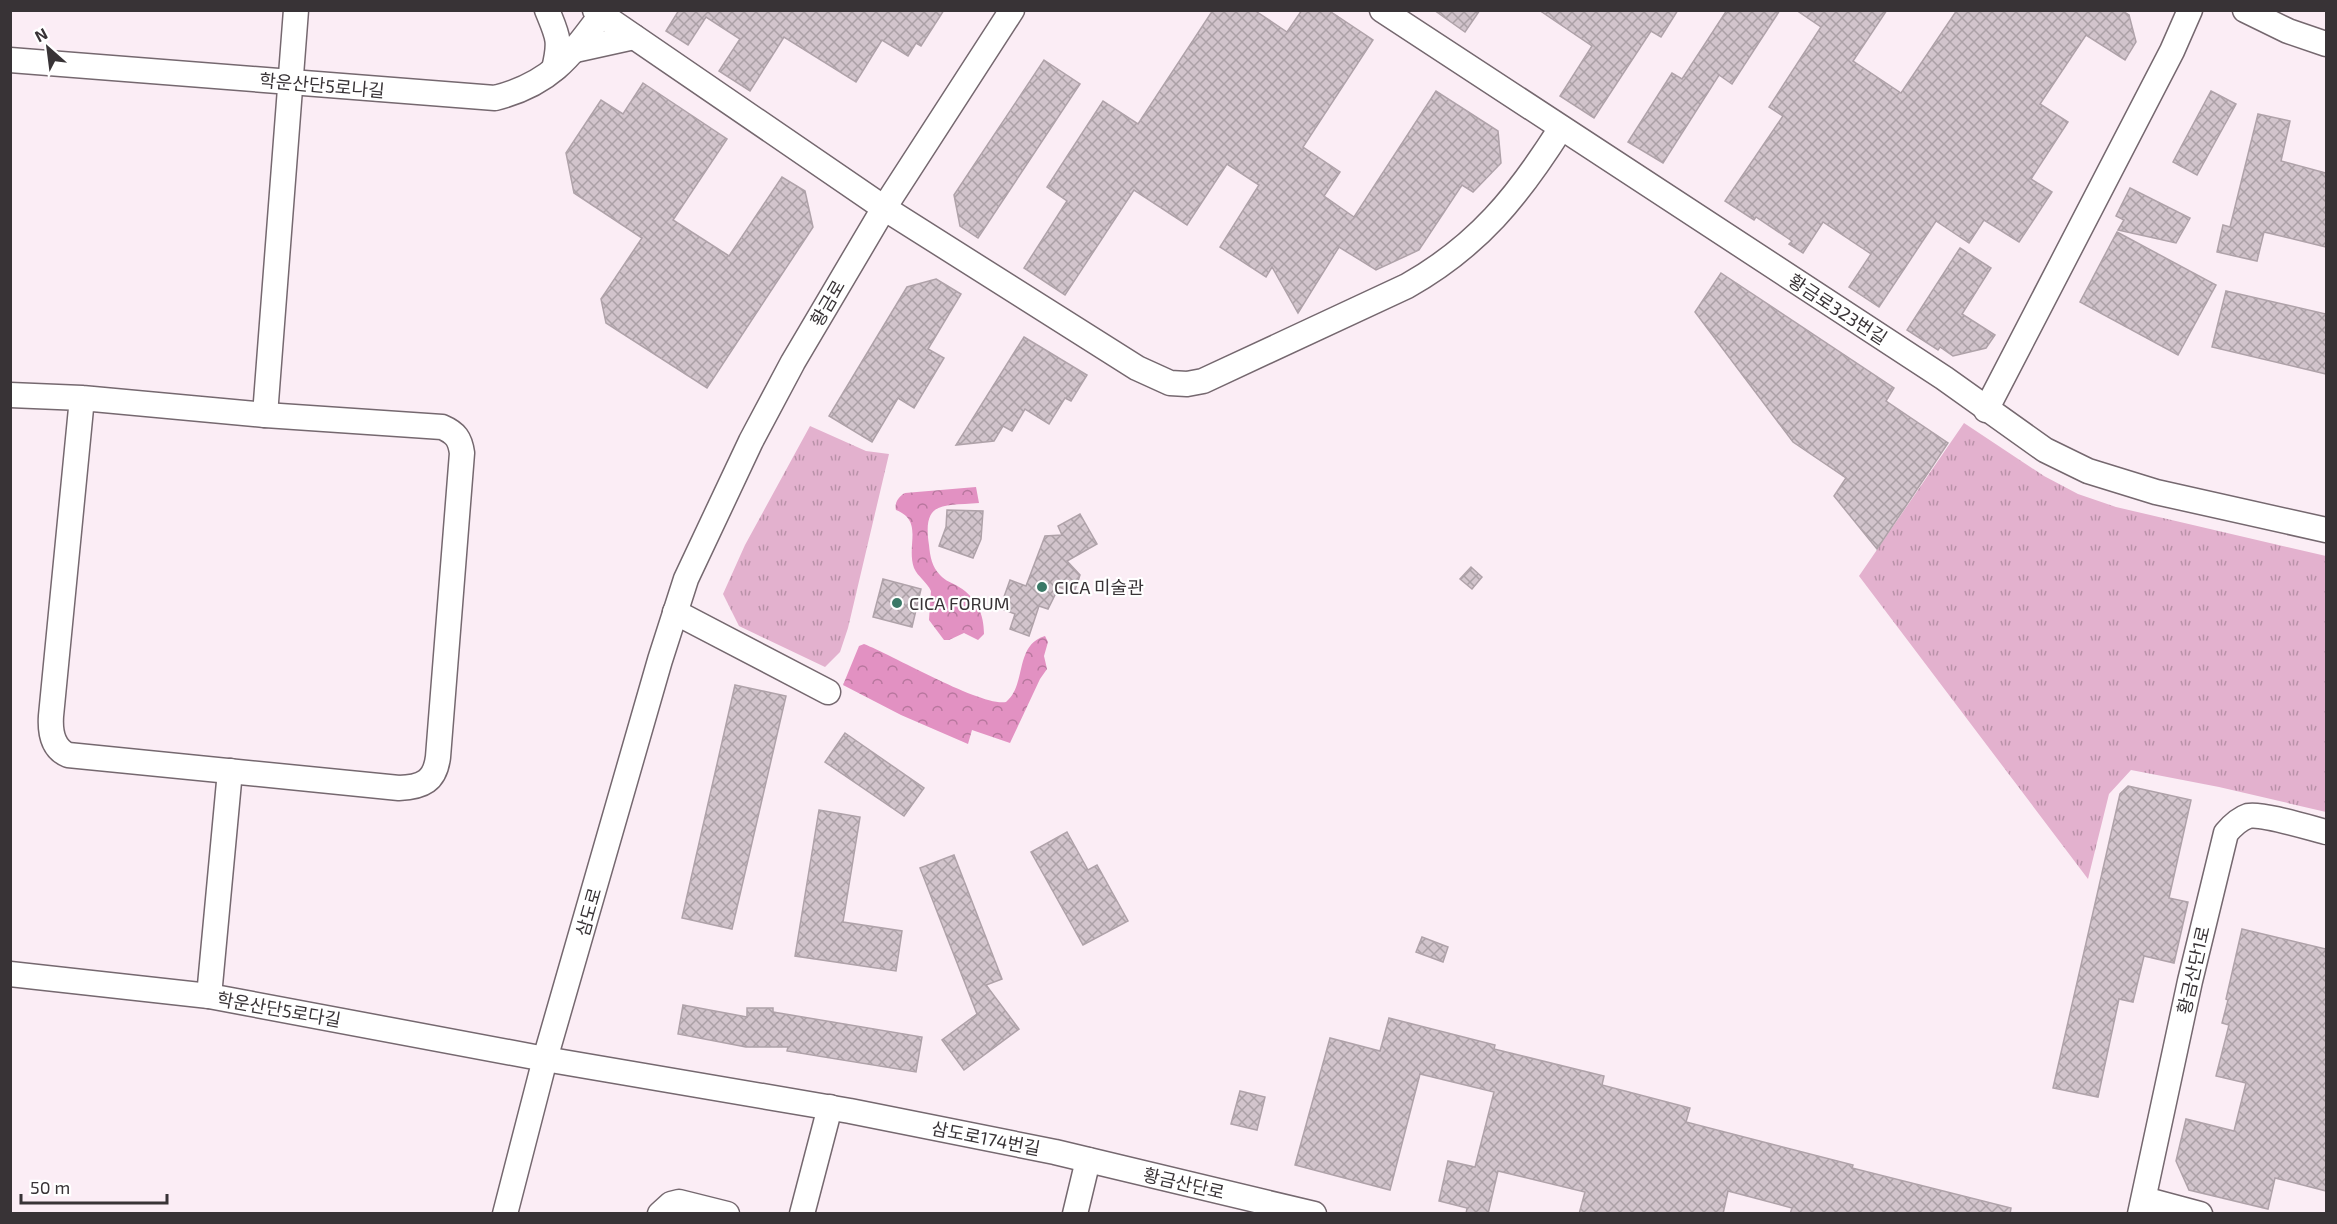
<svg xmlns="http://www.w3.org/2000/svg" width="2337" height="1224" font-family="'Exo 2','Noto Sans KR',sans-serif">
<style>
.grass{fill:url(#grass-tufts)}
.forest{fill:url(#forest-crowns)}
.building{fill:url(#building-cross-hatch);stroke:#afa2a9;stroke-width:1.5}
.lines{fill:none;stroke-linecap:round;stroke-linejoin:round}
.minor-casing{stroke:#75686f;stroke-width:27}
.minor{stroke:#fff;stroke-width:24}
.poi-dot{fill:#3a7967;stroke:#fff;stroke-width:2}
.labels{text-anchor:middle;dominant-baseline:central;stroke-width:4.5;stroke-linejoin:round;paint-order:stroke}
.street-label{font-size:18px;fill:#383336;stroke:#fff}
.poi-label{font-size:18px;fill:#383336;stroke:#fff;text-anchor:start}
</style>
<defs>
<pattern id="grass-tufts" width="24" height="20" patternUnits="userSpaceOnUse" patternTransform="scale(1.5)"><rect width="24" height="20" fill="#e3b1ce"/><path d="M3 7l-1-3M5 7V3M7 7l1-3M15 17l-1-3M17 17v-4M19 17l1-3" fill="none" stroke="#b991a8"/></pattern>
<pattern id="forest-crowns" width="20" height="18" patternUnits="userSpaceOnUse" patternTransform="scale(1.5)"><rect width="20" height="18" fill="#e291c2"/><path d="M2 6a3 3 0 1 1 6 0M12 15a3 3 0 1 1 6 0" fill="none" stroke="#b8779e"/></pattern>
<pattern id="building-cross-hatch" width="8" height="8" patternUnits="userSpaceOnUse" patternTransform="scale(1.5)"><rect width="8" height="8" fill="#d2c4cc"/><path d="M0 0l8 8M0 8l8-8" fill="none" stroke="#aba0a6"/></pattern>
</defs>
<rect width="100%" height="100%" fill="#fbedf5"/>
<g class="grass">
<path d="M1964,423L2044,476L2078,494L2116,507L2326,556V812L2219,787L2131,770L2109,794L2088,879L1859,576Z"/>
<path d="M810,426L866,451L889,454L848,628L840,652L825,667L739,626L723,594L745,545Z"/>
</g>
<g class="forest">
<path d="M976,487L979,503C943,506 922,500 929,545C930,556 932,567 940,575C945,581 953,583 959,587C977,598 984,614 984,634L978,640L964,633L949,640H944L929,620L931,591C927,582 918,577 914,568C906,545 924,521 896,510C894,503 899,496 905,493Z"/>
<path d="M1045,636L1048,642L1044,656L1047,669L1040,679L1010,743L972,730L968,744L901,715L843,685L859,646L864,644C892,655 982,707 1006,702C1027,685 1014,645 1045,636Z"/>
</g>
<g class="building">
<path d="M679,10H944L921,46L916,43L908,56L882,40L856,82L784,37L750,91L719,71L740,39L706,17L688,45L666,31Z"/>
<path d="M1213,10H1254L1287,32L1302,10H1328L1373,40L1303,147L1340,172L1324,196L1354,217L1436,91L1498,131L1501,163L1473,192L1462,185L1419,250L1376,270L1339,247L1298,313L1272,267L1266,277L1220,247L1259,185L1227,164L1187,225L1134,190L1065,295L1024,268L1067,201L1047,187L1103,101L1138,124Z"/>
<path d="M1434,10H1480L1465,32Z"/>
<path d="M1539,10H1678L1661,37L1651,31L1594,118L1560,96L1592,46Z"/>
<path d="M1727,10H1780L1732,84L1719,75L1663,163L1628,142L1672,73L1682,79Z"/>
<path d="M1796,10H1887L1853,61L1901,93L1957,10H2121L2129,15L2136,42L2125,60L2086,35L2040,104L2068,122L2031,179L2052,192L2019,242L1984,220L1969,243L1936,221L1879,307L1849,287L1871,254L1823,222L1803,253L1789,244L1792,241L1756,217L1754,220L1725,201L1783,116L1769,107L1821,27Z"/>
<path d="M1044,60L1080,84L978,238L960,226L954,195Z"/>
<path d="M643,83L727,139L673,220L729,256L782,177L805,191L813,227L707,388L606,323L601,299L642,238L574,193L566,153L601,100L623,114Z"/>
<path d="M2211,91L2236,104L2197,175L2173,162Z"/>
<path d="M2258,114L2290,121L2281,161L2326,173V247L2264,232L2257,261L2217,252L2223,225L2230,227Z"/>
<path d="M2130,188L2190,218L2176,243L2118,230L2124,220L2116,216Z"/>
<path d="M2117,232L2216,285L2178,355L2080,302Z"/>
<path d="M1960,248L1991,268L1962,314L1995,335L1986,348L1953,356L1940,347L1938,350L1907,330Z"/>
<path d="M1721,273L1894,388L1886,401L1948,443L1877,549L1834,496L1846,478L1793,442L1695,312Z"/>
<path d="M936,279L961,294L928,349L944,358L914,408L898,398L872,442L829,416L907,287Z"/>
<path d="M2226,291L2326,314V374L2212,347Z"/>
<path d="M1024,337L1087,375L1071,401L1065,398L1049,424L1025,409L1012,431L1003,426L994,441L956,445Z"/>
<path d="M947,510L983,511L981,539L973,558L939,546L946,527Z"/>
<path d="M1080,514L1097,544L1067,561L1080,575L1074,593L1059,587L1048,609L1039,606L1029,636L1010,629L1015,614L1000,608L1010,580L1026,586L1045,536L1062,535L1058,526Z"/>
<path d="M1471,567L1482,577L1472,589L1460,579Z"/>
<path d="M883,579L921,589L912,627L873,617Z"/>
<path d="M735,685L786,696L732,929L682,918Z"/>
<path d="M845,733L924,788L904,816L825,762Z"/>
<path d="M2128,786L2191,800L2169,898L2188,902L2174,963L2144,956L2133,1002L2119,999L2098,1097L2053,1088L2120,794Z"/>
<path d="M819,810L860,817L843,922L902,931L896,971L795,956Z"/>
<path d="M1067,832L1088,870L1097,865L1128,921L1083,945L1031,852Z"/>
<path d="M954,855L1002,979L986,985L1019,1029L964,1070L942,1040L977,1014L920,868Z"/>
<path d="M2242,929L2326,949V1191L2275,1178L2268,1209L2189,1190L2176,1161L2186,1119L2234,1131L2246,1083L2216,1076L2229,1025L2222,1023L2228,1000L2226,999Z"/>
<path d="M1422,937L1448,947L1443,962L1416,952Z"/>
<path d="M683,1005L747,1017V1008H773V1012L922,1037L916,1072L787,1051L788,1047H746L678,1034Z"/>
<path d="M1389,1018L1495,1045L1494,1049L1604,1076L1602,1085L1690,1108L1686,1122L1853,1165L1852,1168L2011,1208L2010,1214H1790L1792,1208L1728,1191L1723,1214H1579L1585,1192L1498,1171L1488,1214H1466L1467,1208L1439,1201L1448,1161L1475,1167L1494,1092L1420,1074L1390,1190L1295,1165L1330,1038L1380,1051Z"/>
<path d="M1240,1091L1265,1097L1257,1130L1231,1124Z"/>
</g>
<g class="lines">
<g class="minor-casing">
<g id="minor">
<path d="M547,10C558,37 561,40 554,69"/>
<path d="M595,10L884,208L1137,368L1170,383L1187,384L1203,381L1407,286C1478,246 1518,196 1561,128"/>
<path d="M1382,10L1944,378L2045,450L2088,471L2156,492L2326,530"/>
<path d="M2245,10L2288,31L2326,44"/>
<path d="M575,50L634,37"/>
<path d="M10,60L495,98C550,84 569,58 601,15"/>
<path d="M10,395L82,398L265,415L442,427C456,433 460,439 462,453L438,757C435,781 423,787 399,788L68,755C52,748 50,731 51,716L82,398"/>
<path d="M1986,410L2172,51L2190,10"/>
<path d="M265,415L296,10"/>
<path d="M675,612L828,692"/>
<path d="M10,974L209,996L545,1059L850,1111L1055,1152L1314,1214"/>
<path d="M209,996L230,771"/>
<path d="M2144,1199L2200,1214"/>
<path d="M505,1214L545,1059L660,660L686,579L751,441L793,362L884,208L1012,10"/>
<path d="M660,1214L671,1204L679,1202L727,1214"/>
<path d="M802,1214L830,1107"/>
<path d="M1075,1214L1088,1160"/>
<path d="M2140,1214L2190,981L2226,833C2232,826 2239,819 2248,816C2262,813 2310,828 2326,832"/>
</g>
</g>
<use href="#minor" class="minor"/>
</g>
<g class="poi-dot">
<circle cx="1042" cy="587" r="6"/>
<circle cx="897" cy="603" r="6"/>
</g>
<g class="labels">
<g class="street-label">
<text transform="translate(322 85) rotate(5)">학운산단5로나길</text>
<text transform="translate(827 303) rotate(-60)">황금로</text>
<text transform="translate(1838 309) rotate(33)">황금로323번길</text>
<text transform="translate(588 912) rotate(-74)">삼도로</text>
<text transform="translate(2193 970) rotate(-77)">황금산단1로</text>
<text transform="translate(279 1009) rotate(10)">학운산단5로다길</text>
<text transform="translate(986 1138) rotate(11)">삼도로174번길</text>
<text transform="translate(1184 1183) rotate(13)">황금산단로</text>
</g>
<g class="poi-label">
<text x="1054" y="587">CICA 미술관</text>
<text x="909" y="603">CICA FORUM</text>
</g>
</g>
<rect width="2337" height="1224" fill="none" stroke="#383336" stroke-width="24"/>
<g transform="translate(48 48) rotate(332)" stroke="#ffffff" stroke-width="4.5" paint-order="stroke">
<path d="M0-4.5L10 22L0 15L-10 22Z" fill="#383336"/>
<text y="-9" font-size="16" font-weight="bold" text-anchor="middle" fill="#383336">N</text>
</g>
<path d="M21 1194v9h146v-9" fill="none" stroke="#383336" stroke-width="3"/>
<text x="30" y="1194" font-size="18" fill="#383336" stroke="#ffffff" stroke-width="4.5" paint-order="stroke">50 m</text>
</svg>
